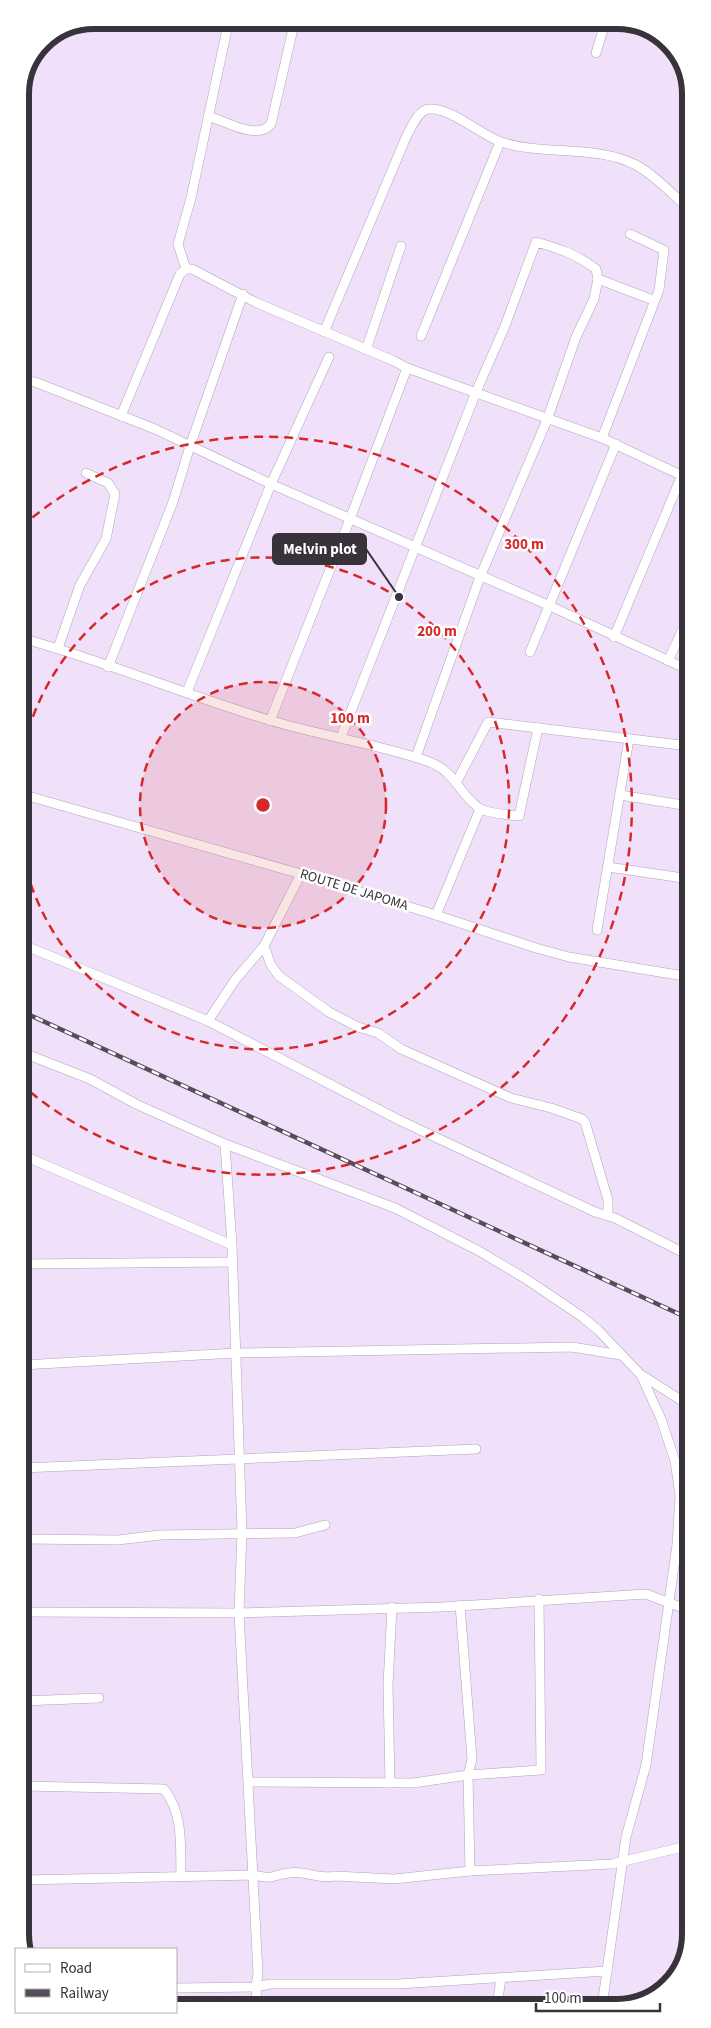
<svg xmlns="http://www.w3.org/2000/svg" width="711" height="2028" font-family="'Source Sans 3',sans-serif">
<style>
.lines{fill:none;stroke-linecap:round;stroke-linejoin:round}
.minor-casing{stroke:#b2a3ba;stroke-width:10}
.minor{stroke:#fff;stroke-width:9}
.rail-casing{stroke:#554d59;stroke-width:4.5}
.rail{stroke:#fff;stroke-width:2.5;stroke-dasharray:8;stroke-linecap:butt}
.ring{fill:none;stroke:#d62828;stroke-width:2.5;stroke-dasharray:9 6}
.labels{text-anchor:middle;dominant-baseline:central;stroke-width:5;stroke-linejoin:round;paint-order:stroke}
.street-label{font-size:14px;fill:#38323b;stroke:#fff}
.rim{fill:none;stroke:#38323b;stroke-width:6}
.centre{fill:#d62828;stroke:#fff;stroke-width:2.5}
.ring-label{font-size:15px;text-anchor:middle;font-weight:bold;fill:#d62828;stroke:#fff;stroke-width:5;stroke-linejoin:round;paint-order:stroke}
.leader{fill:none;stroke:#38323b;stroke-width:2}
.callout-dot{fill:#38323b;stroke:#fff;stroke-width:2}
.callout{fill:#38323b;stroke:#38323b;stroke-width:2}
.callout-label{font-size:15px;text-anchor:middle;font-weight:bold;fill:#fff}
</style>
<rect width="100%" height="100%" fill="#f0e0f9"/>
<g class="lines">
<g class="minor-casing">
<g id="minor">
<path d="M596,53L606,20"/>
<path d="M208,116C225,121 258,141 271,124L295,20"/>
<path d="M186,269L178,244L191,198L229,20"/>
<path d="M598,279L653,300"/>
<path d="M324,332L407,135C412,127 418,110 429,109C450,107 481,135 501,142C544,156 595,144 636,165C656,176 672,194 689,209"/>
<path d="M421,336L500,142"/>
<path d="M366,350L401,246"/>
<path d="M21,381L35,382L155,429L271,484L550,606L689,670"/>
<path d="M121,416L180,274L186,269H192L257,303L394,361L407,368L602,438L689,479"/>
<path d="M602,438L659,290L664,250L630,234"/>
<path d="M614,637L682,475L689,449"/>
<path d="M21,638C105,661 186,695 269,720C321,736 375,743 427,761C457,772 456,791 479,808C485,813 510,815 519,816L538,728"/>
<path d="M58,648L80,585L106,539L115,494L108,483L86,473"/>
<path d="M530,652L616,444"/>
<path d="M668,661L689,616"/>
<path d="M108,667L173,502L190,446L243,294"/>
<path d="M187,692L271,484L329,357"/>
<path d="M270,721L350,519L407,368"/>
<path d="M341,737L476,392L505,326L536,242C558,248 578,255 596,269L598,279L594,299L576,337L547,420L480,577L416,757"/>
<path d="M456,783L488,722L689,746"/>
<path d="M21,794L301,874L436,915L536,948L569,957L690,977"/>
<path d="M620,795L689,806"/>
<path d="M21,814L24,794"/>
<path d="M608,867L690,879"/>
<path d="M436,915L480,809"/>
<path d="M597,930L629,739"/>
<path d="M21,944L208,1021L401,1121L595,1212L615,1218L690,1256"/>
<path d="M264,946L271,965L279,976L329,1012L358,1027L378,1033L401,1049L511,1098L551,1108L582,1119L585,1122L608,1200V1215"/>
<path d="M208,1021L235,980L264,946L301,874"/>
<path d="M21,1052L90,1079L136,1104L225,1144L395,1208L479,1251L526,1279L581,1316L598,1330L640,1374L690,1406"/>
<path d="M225,1144L232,1245L242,1532L239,1613L258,1973L256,1987L257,2007"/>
<path d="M22,1155L232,1245"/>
<path d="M22,1264L233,1262"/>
<path d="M22,1365L236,1353L572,1347L621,1355"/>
<path d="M22,1468L476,1449"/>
<path d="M22,1539L118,1540L160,1535L295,1533L325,1525"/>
<path d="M677,1545L690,1547"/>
<path d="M460,1605L472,1759L468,1775L470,1871"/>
<path d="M22,1612L239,1613L442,1607L646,1594L691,1611"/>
<path d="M22,1701L99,1698"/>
<path d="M249,1782L413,1783L468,1775L541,1770L539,1599"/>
<path d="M390,1783L388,1685L392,1607"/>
<path d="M22,1786L164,1789C184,1815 180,1845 181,1876"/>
<path d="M23,1880L255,1875C275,1880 271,1875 289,1873C304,1870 320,1880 335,1876L394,1879L470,1871L612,1864L691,1845"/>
<path d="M176,1988L256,1987L270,1984H398L607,1971"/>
<path d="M497,2006L501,1978"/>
<path d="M602,2006L626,1837L646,1765L677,1545L680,1495L675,1461L661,1419L641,1375"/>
</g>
</g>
<use href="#minor" class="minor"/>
<g class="rail-casing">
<path id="rail" d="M21,1011L690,1319"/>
</g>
<use href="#rail" class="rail"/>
</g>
<circle cx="263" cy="805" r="123" fill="#d62828" fill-opacity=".12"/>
<g class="ring">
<circle cx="263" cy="805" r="123"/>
<path d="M21 760A246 246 0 1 1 22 852"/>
<path d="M21 527A369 369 0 1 1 23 1086"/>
</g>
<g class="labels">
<g class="street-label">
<text transform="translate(354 890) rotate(17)">ROUTE DE JAPOMA</text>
</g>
</g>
<path d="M0 0H711V2028H0ZM94 29H617A65 65 0 0 1 682 94V1934A65 65 0 0 1 617 1999H94A65 65 0 0 1 29 1934V94A65 65 0 0 1 94 29Z" fill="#fff" fill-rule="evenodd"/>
<path class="rim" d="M94 29H617A65 65 0 0 1 682 94V1934A65 65 0 0 1 617 1999H94A65 65 0 0 1 29 1934V94A65 65 0 0 1 94 29Z"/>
<circle cx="263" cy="805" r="8" class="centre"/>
<g class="ring-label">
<text x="524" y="549">300 m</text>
<text x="437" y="636">200 m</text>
<text x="350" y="723">100 m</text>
</g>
<path class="leader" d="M399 597L366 549"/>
<circle class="callout-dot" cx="399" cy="597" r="5"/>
<rect class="callout" x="273" y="534" width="93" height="30" rx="5"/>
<g class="callout-label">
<text x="320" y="554">Melvin plot</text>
</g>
<rect x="15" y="1948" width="162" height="65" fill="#ffffff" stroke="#afadb1"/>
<rect x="25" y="1964" width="25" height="8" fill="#ffffff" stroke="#afadb1"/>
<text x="60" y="1973" font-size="15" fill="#38323b">Road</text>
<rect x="25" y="1989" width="25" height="8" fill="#554d59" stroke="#afadb1"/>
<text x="60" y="1998" font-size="15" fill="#38323b">Railway</text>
<path d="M536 2003v8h124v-8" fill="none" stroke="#38323b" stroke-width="2.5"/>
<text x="544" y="2003" font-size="15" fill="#38323b" stroke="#ffffff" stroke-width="4" paint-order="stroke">100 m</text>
</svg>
